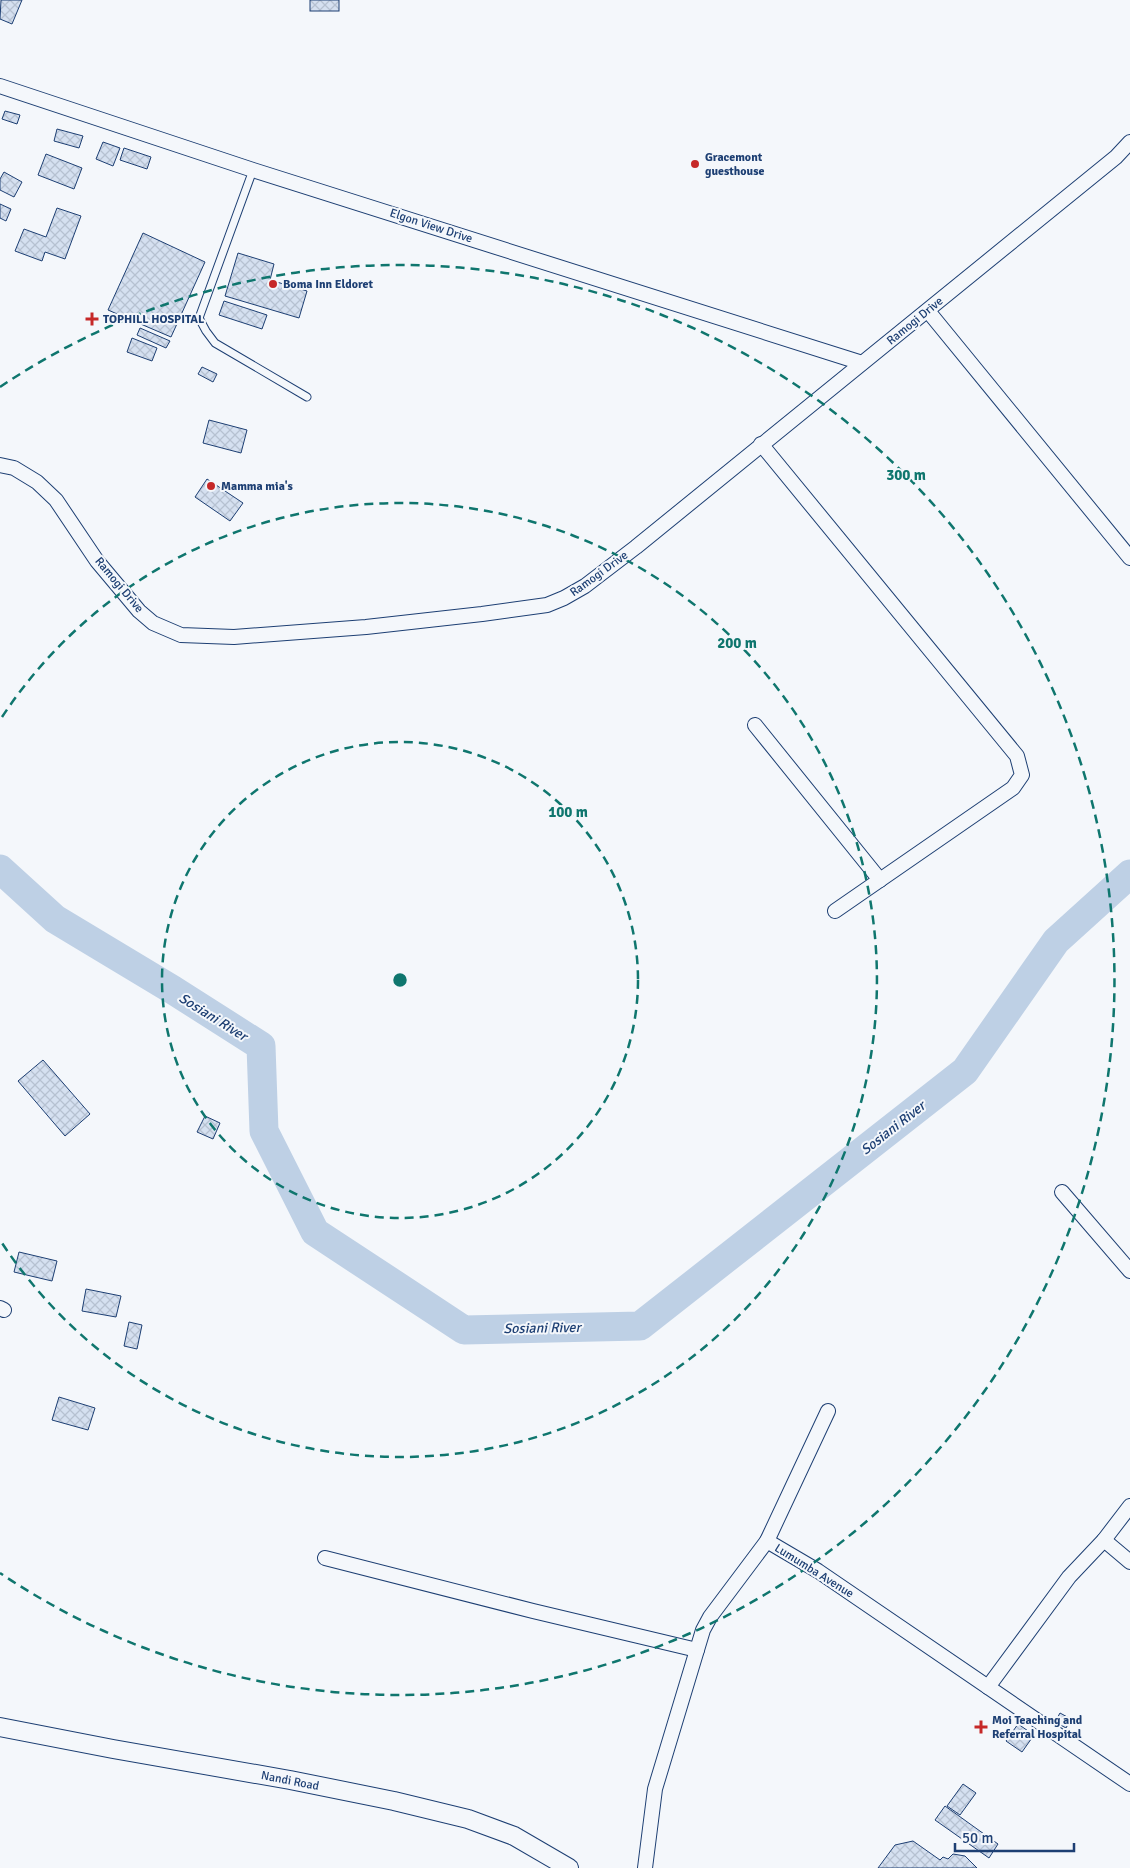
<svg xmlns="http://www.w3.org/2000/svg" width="1130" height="1868" font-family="Signika,sans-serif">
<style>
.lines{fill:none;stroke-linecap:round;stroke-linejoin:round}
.river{stroke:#bed0e5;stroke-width:29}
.building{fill:url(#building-cross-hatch);stroke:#1d3f73}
.service-casing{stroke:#1d3f73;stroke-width:9}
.minor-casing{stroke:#1d3f73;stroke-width:16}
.tertiary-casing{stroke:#1d3f73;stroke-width:20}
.service{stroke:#f4f7fb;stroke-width:7}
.minor{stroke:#f4f7fb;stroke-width:14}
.tertiary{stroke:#f4f7fb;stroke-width:18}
.ring{fill:none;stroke:#0f766e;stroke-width:2.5;stroke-dasharray:9 6}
.poi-dot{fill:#c62828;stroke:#f4f7fb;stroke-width:2}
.labels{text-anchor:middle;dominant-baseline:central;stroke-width:4;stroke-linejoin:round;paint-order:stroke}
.poi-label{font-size:12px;font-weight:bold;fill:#1d3f73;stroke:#f4f7fb;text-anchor:start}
.street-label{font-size:12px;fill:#1d3f73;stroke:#f4f7fb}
.water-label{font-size:14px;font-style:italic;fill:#1d3f73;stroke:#f4f7fb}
.centre{fill:#0f766e;stroke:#f4f7fb;stroke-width:2.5}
.ring-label{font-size:15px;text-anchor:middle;font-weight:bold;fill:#0f766e;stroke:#f4f7fb;stroke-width:4;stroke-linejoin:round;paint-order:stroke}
</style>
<defs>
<pattern id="building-cross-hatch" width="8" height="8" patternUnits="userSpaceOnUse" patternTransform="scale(1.25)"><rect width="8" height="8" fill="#d5e0f0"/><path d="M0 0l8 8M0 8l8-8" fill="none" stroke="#b6c1d1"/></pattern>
</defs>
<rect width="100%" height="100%" fill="#f4f7fb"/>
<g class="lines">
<path class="river" d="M0,869L55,919L173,990L261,1046L264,1131L315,1232L464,1330L640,1326L965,1071L1056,941L1130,874"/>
</g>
<g class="building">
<path d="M1,0H22L12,24L0,19Z"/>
<rect x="310" y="0" width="29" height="11"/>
<path d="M5,111L20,115L17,124L2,119Z"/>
<path d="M57,129L83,136L79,148L54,141Z"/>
<path d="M103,142L120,148L113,166L96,159Z"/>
<path d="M124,148L151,157L147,169L120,160Z"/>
<path d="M46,154L82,168L74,189L38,175Z"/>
<path d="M4,172L22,182L14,197L0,190V179Z"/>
<path d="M0,204L11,209L6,221L0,218Z"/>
<path d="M57,208L81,216L65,259L45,252L42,261L15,251L24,229L46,237Z"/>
<path d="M143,233L205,262L171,337L108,310Z"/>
<path d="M238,253L274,264L270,280L307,291L299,318L225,296Z"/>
<path d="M224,301L267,315L262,329L219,315Z"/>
<path d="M140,328L170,341L166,348L137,335Z"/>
<path d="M132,338L157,348L152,361L127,352Z"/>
<path d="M202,367L217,374L213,382L198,374Z"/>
<path d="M209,420L247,430L241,453L203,443Z"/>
<path d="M207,479L243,503L230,521L195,497Z"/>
<path d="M43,1060L90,1114L65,1136L18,1081Z"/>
<path d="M205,1116L220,1123L213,1139L197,1132Z"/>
<path d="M19,1252L57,1261L52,1281L14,1272Z"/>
<path d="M86,1289L121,1296L116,1317L82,1311Z"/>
<path d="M129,1322L142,1325L137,1349L124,1346Z"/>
<path d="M59,1397L95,1408L88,1430L52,1420Z"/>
<path d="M1060,1713L1071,1719L1066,1728L1055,1722Z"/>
<path d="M1018,1724L1034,1735L1022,1752L1006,1741Z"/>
<path d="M963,1784L976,1793L960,1815L947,1806Z"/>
<path d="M945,1806L998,1844L989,1858L935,1820Z"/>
<path d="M913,1841L940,1860L943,1857L948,1859L953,1854L965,1856L977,1868H878L895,1845Z"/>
</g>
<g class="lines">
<g class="service-casing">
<path id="service" d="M253,170L199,318L206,331L215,343L307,397"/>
</g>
<g class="minor-casing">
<g id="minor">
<path d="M0,86L253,170L862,363"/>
<path d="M928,311L1130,558"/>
<path d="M761,444L1017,756L1022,775L1013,788L835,911"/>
<path d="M0,465L14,468L37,482L56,500L97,561L139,611L153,623L181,635L234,637L366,627L482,614L547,605L564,598L585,586L636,547L1116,157L1130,142"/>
<path d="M755,725L880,880"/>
<path d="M1062,1192L1130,1271"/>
<path d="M0,1308L4,1310"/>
<path d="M1104,1540L1130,1506"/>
<path d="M767,1541L828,1411"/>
<path d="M325,1558L533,1611L697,1650"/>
<path d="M988,1687L1069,1577L1104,1540L1130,1562"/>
<path d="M645,1868L655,1789L703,1630L710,1617L767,1541L818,1571L1130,1784"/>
</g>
</g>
<g class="tertiary-casing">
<path id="tertiary" d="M0,1727L113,1749L290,1780L394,1801L468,1819L514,1836L569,1868"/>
</g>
<use href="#service" class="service"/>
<use href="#minor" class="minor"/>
<use href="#tertiary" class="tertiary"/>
</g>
<g class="ring">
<circle cx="400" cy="980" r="238"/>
<path d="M2 717A477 477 0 1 1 2 1243"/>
<path d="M0 387A715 715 0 1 1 0 1573"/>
</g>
<g class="poi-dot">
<circle cx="695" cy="164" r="5"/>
<circle cx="273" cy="284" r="5"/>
<path d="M89.5 311.5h5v5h5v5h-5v5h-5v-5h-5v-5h5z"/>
<circle cx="211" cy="486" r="5"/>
<path d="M978.5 1719.5h5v5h5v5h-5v5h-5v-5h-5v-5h5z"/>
</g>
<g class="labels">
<g class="poi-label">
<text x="705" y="157">Gracemont<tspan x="705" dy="14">guesthouse</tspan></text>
<text x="283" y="284">Boma Inn Eldoret</text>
<text x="103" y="319">TOPHILL HOSPITAL</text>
<text x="221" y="486">Mamma mia's</text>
<text x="992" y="1720">Moi Teaching and<tspan x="992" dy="14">Referral Hospital</tspan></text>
</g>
<g class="street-label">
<text transform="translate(431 226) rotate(18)">Elgon View Drive</text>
<text transform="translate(915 321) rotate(-39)">Ramogi Drive</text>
<text transform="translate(599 574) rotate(-36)">Ramogi Drive</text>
<text transform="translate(119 585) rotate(50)">Ramogi Drive</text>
<text transform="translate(814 1571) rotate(32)">Lumumba Avenue</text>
<text transform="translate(290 1781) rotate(11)">Nandi Road</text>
</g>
<g class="water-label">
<text transform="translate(213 1017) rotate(32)">Sosiani River</text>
<text transform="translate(893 1128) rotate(-38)">Sosiani River</text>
<text transform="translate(542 1328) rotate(-1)">Sosiani River</text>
</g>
</g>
<circle cx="400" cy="980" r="8" class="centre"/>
<g class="ring-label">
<text x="906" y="480">300 m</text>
<text x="737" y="648">200 m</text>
<text x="568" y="817">100 m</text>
</g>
<path d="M955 1843v8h119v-8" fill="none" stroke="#1d3f73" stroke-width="2.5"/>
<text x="962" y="1843" font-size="15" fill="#1d3f73" stroke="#f4f7fb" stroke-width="4" paint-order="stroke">50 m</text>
</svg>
